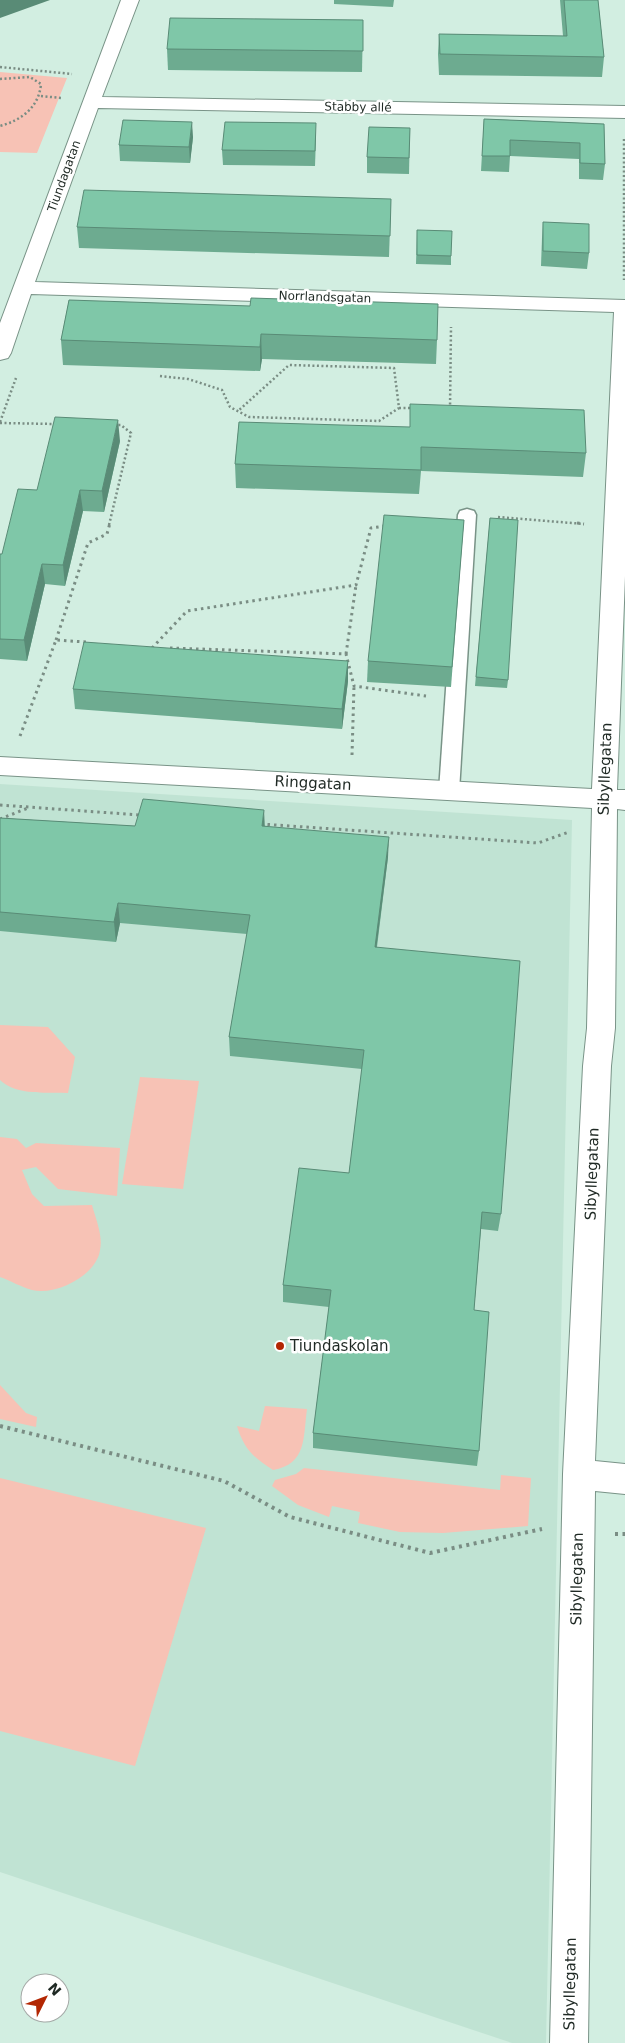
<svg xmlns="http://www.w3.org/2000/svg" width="625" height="2043" font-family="'DejaVu Sans',sans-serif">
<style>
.built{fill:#c0e3d3}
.green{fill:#f7c2b5}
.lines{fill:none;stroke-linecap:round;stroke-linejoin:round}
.service-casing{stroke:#799387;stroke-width:3}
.minor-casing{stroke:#799387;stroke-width:2}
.path-far2{stroke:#7a8d84;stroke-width:2.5;stroke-dasharray:2 2.5;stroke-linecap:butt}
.path-far1{stroke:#7a8d84;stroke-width:3;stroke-dasharray:2.5 4;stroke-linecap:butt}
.path{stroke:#7a8d84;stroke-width:4;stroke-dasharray:3 4.5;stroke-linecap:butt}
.service{fill:#fff;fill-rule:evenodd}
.minor{fill:#fff;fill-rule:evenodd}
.wall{fill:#6dab90}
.shaded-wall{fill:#598b76}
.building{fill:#7fc7a8;stroke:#598b76}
.poi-dot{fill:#b32703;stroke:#fff;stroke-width:2}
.labels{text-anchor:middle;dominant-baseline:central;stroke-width:5;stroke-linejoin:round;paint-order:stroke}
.far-street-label{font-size:12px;fill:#1f2924;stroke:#fff}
.street-label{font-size:15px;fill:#1f2924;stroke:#fff}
.poi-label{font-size:15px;fill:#1f2924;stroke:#fff;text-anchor:start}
</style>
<rect width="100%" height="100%" fill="#d2eee1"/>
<path class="built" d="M0,784L572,820L546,2043H512L0,1872Z"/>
<g class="green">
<path d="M0,72L67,78L37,153L0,152Z"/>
<path d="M0,1025L48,1027L75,1057L68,1093C47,1092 17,1096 0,1080Z"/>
<path d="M140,1077L199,1081L183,1189L122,1184Z"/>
<path d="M0,1137L17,1139L26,1148L36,1143L120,1148L117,1196L58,1189L36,1167L22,1170L32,1194L44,1206L92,1205C96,1220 103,1235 100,1250C97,1275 56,1296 32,1290C21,1287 11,1281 0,1277Z"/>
<path d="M0,1385L26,1413L37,1417L36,1427L0,1419Z"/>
<path d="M265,1406L307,1409C303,1438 307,1464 273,1470C253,1457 244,1449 237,1426L259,1431Z"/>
<path d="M304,1468L500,1490L501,1475L531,1478L528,1526L443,1533L400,1532L358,1523L360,1512L332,1506L329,1517L298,1505L272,1486L275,1480L296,1474Z"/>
<path d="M0,1478L206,1528L135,1766L0,1731Z"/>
</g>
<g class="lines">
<g class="service-casing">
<path id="service" d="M467,509L474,511L476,515L459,791L456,796L449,799L442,796L439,791L458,515L460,511Z"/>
</g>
<g class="minor-casing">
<path id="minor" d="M121,0H139L102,97L625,106V118L98,108L35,282L625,300V576L617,790H625V810L617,809L615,1028L611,1066L595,1461L625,1464V1494L595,1491L588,2043H550L563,1474L583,1066L587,1028L592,808L0,775V757L592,789L614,312L31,294L11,353L8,358L0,360V323Z"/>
</g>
<g class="path-far2">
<path d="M0,67L72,74"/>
<path d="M0,79L30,77L41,84C39,107 22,120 0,126"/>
<path d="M41,96L61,98"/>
<path d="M624,139V280"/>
<path d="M160,376L188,379L222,390L230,407L249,417L379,421L399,408L394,368L289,365L238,411"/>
<path d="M399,408H413"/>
<path d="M450,409L451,327"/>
<path d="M0,422L16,378"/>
<path d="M0,423L55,424"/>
<path d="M498,517L584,524"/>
<path d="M109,525L131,433L121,425H116"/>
</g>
<g class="path-far1">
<path d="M577,523L584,524"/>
<path d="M56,640L88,543L107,534L110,523"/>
<path d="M152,648L187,611L356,585L371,528L385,526"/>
<path d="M170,648L346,654L354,686L426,696"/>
<path d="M346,654L356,585"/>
<path d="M20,736L56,640L86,642"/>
<path d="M352,755L354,686"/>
<path d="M0,805L140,815"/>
<path d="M0,819L28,808"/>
<path d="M261,824L538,843L569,832"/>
</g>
<g class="path">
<path d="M0,1426L224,1481L290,1517L430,1553L542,1529"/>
<path d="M615,1534H625"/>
</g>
<use href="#service" class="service"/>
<use href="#minor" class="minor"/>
</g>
<g class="wall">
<path d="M334,0H394L393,7L334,4Z"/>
<path d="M560,0H598L604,57L602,77L439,75L438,54L439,34L563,36Z"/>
<path d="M363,20L362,72L168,70L167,49Z"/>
<path d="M484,119L604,124L605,164L603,180L579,179V159L510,156L509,172L481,171Z"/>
<path d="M410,128L409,174L367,173V157Z"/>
<path d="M193,137L190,163L120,161L119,145Z"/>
<path d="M316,138L315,166L223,165L222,150Z"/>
<path d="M391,199L389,257L79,248L77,227Z"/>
<path d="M543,222L589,253L587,269L541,266L542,238Z"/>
<path d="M417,230L451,256V265L416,264Z"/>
<path d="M69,300L437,340L436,364L262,359L260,371L63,365L61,340Z"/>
<path d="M239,422L586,453L583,477L421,471L419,494L236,488L235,464Z"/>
<path d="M120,441L104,512L83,511L65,586L45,584L27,661L0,659V554H2L37,490Z"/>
<path d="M490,518L508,680L507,688L475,686Z"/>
<path d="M464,520L451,687L367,682L368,661Z"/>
<path d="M348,661V681L342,729L75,709L73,689Z"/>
<path d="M0,818L135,826H265L388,857L377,947L501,1214L498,1231L481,1229L474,1310L479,1451L477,1466L313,1448V1433L329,1307L283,1302V1285L349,1173L362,1069L230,1056L229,1037L247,934L120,923L116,942L0,931Z"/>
</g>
<g class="shaded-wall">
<path d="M0,0H50L0,18Z"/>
<path d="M192,122L193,137L190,163L189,147Z"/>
<path d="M261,334L262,359L260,371V347Z"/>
<path d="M118,420L120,441L104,512L102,491Z"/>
<path d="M80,490L83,511L65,586L63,565Z"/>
<path d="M42,564L45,584L27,661L24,640Z"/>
<path d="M348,661V681L342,729V709Z"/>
<path d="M264,810L265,830L262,826Z"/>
<path d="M389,837L388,857L374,966L375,947Z"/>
<path d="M118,903L120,923L116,942L114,922Z"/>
</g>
<g class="building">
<path d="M564,0H598L604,57L440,54L439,34L567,36Z"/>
<path d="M170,18L363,20V51L167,49Z"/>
<path d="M484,119L604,124L605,164L580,163V143L510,140V156H482Z"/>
<path d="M123,120L192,122L189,147L119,145Z"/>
<path d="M225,122L316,123L315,151L222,150Z"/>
<path d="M369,127L410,128L409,158L367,157Z"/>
<path d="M84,190L391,199L390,236L77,227Z"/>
<path d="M543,222L589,224V253L543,251Z"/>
<path d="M417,230L452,231L451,256L417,255Z"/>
<path d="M251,298L438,304L437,340L261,334L260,347L61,340L69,300L250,306Z"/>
<path d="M410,404L584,410L586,453L421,447V470L235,464L239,422L410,427Z"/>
<path d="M55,417L118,420L102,491L80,490L63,565L42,564L24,640L0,639V554H2L18,489L37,490Z"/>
<path d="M384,515L464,520L452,667L368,661Z"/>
<path d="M490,518L518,520L508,680L476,677Z"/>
<path d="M84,642L348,661L342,709L73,689Z"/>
<path d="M143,799L264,810L262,826L389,837L375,947L520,961L501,1214L482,1212L474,1310L489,1312L479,1451L313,1433L331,1290L283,1285L299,1168L349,1173L364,1050L229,1037L250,915L118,903L114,922L0,912V818L135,826Z"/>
</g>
<circle class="poi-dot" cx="280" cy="1346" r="5"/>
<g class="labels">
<g class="far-street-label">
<text transform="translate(358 107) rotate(1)">Stabby allé</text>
<text transform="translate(64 176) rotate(-70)">Tiundagatan</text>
<text transform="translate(325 297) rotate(2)">Norrlandsgatan</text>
</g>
<g class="street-label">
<text transform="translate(605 769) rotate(-88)">Sibyllegatan</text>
<text transform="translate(313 783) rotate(3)">Ringgatan</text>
<text transform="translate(592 1174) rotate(-88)">Sibyllegatan</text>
<text transform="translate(577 1579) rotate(-89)">Sibyllegatan</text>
<text transform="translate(570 1984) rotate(-89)">Sibyllegatan</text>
</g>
<g class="poi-label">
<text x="290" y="1346">Tiundaskolan</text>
</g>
</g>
<g transform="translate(45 1998) rotate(48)"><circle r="24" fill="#ffffff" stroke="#a5a9a7"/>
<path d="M0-4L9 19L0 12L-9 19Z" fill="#b32703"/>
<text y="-8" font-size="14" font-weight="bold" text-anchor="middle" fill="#1f2924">N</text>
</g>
</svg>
